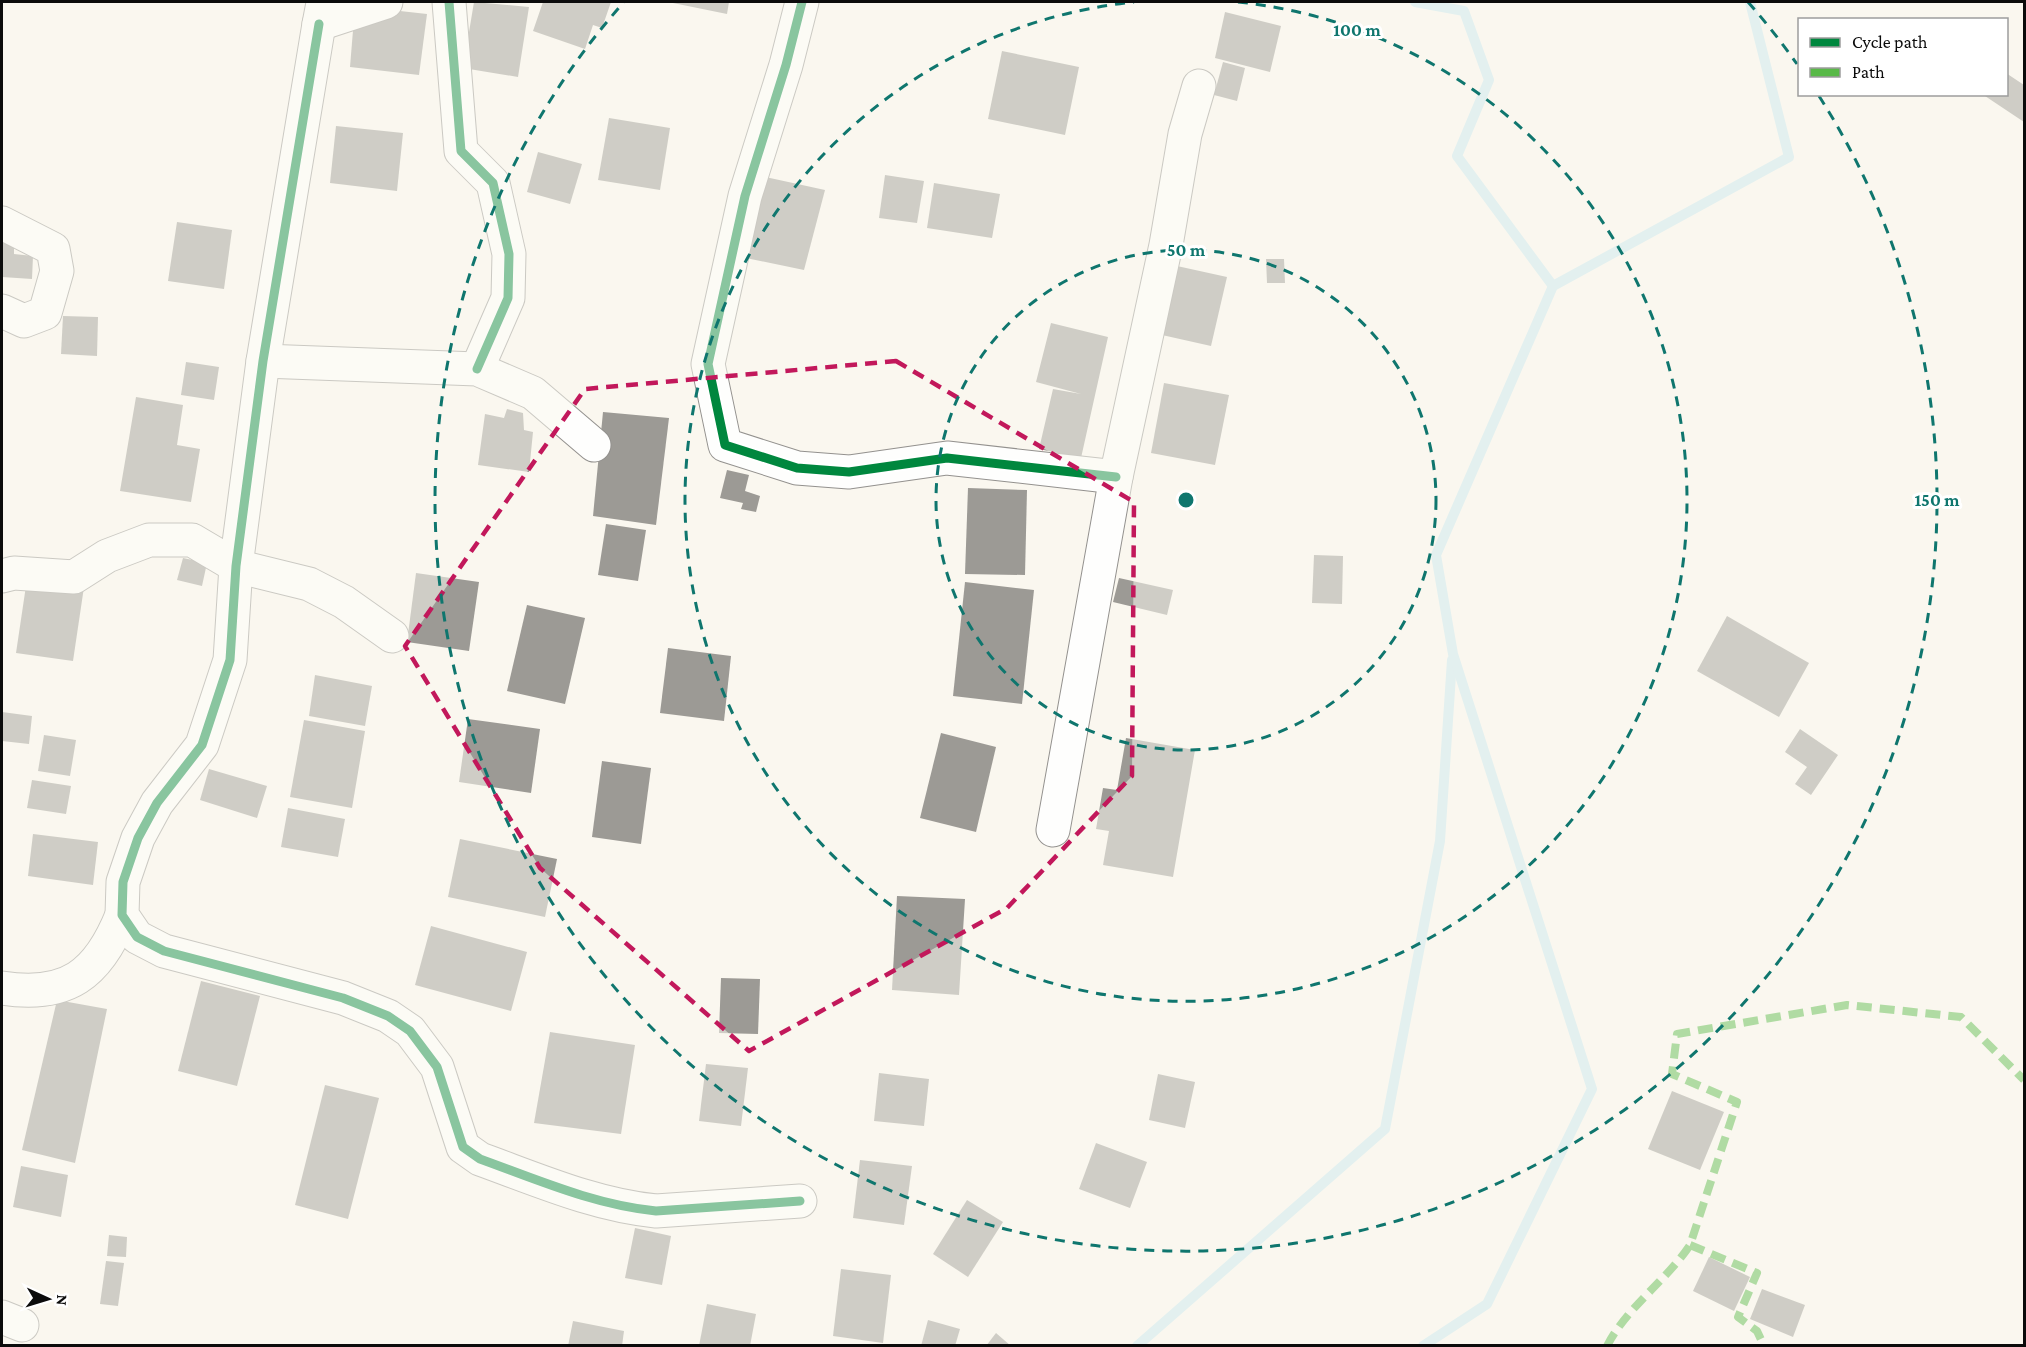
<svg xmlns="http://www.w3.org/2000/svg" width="2026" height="1347" font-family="'Crimson Pro',serif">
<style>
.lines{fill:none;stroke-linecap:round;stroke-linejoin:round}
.stream{stroke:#c8e6f0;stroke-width:10}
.building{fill:#9c9a95}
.minor-casing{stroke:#93918e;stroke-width:35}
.minor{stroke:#fefefd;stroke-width:33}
.quiet{stroke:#58b947;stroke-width:8;stroke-dasharray:15 8;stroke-linecap:butt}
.cycleway-casing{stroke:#fff;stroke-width:13}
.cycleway{stroke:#00873e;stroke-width:9}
.marked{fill:none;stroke:#c2185b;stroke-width:4.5;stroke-dasharray:12 8;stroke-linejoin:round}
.ring{fill:none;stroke:#0f766e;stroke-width:3;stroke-dasharray:10 8}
.centre{fill:#0f766e;stroke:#fff;stroke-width:3}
.ring-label{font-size:18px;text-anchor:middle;font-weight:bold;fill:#0f766e;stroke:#fff;stroke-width:6;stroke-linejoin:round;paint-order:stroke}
</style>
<rect width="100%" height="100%" fill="#faf7ef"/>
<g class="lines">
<g class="stream">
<path d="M1415,2L1464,11L1489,80L1457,156L1553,286"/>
<path d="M1137,1346L1385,1129L1440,841L1452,660"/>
<path d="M1423,1346L1487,1304L1592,1089L1453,654L1436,555L1553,286L1789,157L1750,2"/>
</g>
</g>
<g class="building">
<path d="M474,2L529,7L518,77L463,68Z"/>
<path d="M543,2H611L602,28L593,25L585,49L533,31Z"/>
<path d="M668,2H729L727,14Z"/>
<path d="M355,6L427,14L419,75L350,67Z"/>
<path d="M1225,12L1281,26L1270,72L1215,58Z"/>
<path d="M1002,51L1079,67L1065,135L988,119Z"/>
<path d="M1223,62L1245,68L1237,101L1214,95Z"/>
<path d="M2006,73L2024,85V122L1982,94H2006Z"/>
<path d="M609,118L670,128L660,190L598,180Z"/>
<path d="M336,126L403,133L397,191L330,183Z"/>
<path d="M538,152L582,164L570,204L527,192Z"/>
<path d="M756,175L825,190L804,270L736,256Z"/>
<path d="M885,175L924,181L917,223L879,218Z"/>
<path d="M934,183L1000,194L992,238L927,228Z"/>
<path d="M177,222L232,230L224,289L168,281Z"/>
<path d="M2,241L14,242V254L33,256L32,279L2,277Z"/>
<path d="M1266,259H1284L1285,283H1267Z"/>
<path d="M1177,266L1227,277L1211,346L1162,335Z"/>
<path d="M63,316L98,317L97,356L61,354Z"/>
<path d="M1051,323L1108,337L1081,458L1039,449L1053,389L1081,394L1036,382Z"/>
<path d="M186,362L219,367L214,400L181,395Z"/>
<path d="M1164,383L1229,395L1215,465L1151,453Z"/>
<path d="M136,397L183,405L177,445L200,449L191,502L120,491Z"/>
<path d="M507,409L523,413L524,430L533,432L529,472L478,465L485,414L504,418Z"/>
<path d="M603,412L669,418L656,525L593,516Z"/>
<path d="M727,470L749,475L745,491L760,496L756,512L741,509L743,503L720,498Z"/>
<path d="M968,488L1027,490L1025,575L965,574Z"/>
<path d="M606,524L646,530L638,581L598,575Z"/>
<path d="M1314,555L1343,556L1342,604L1312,603Z"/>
<path d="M183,558L207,563L202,586L177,580Z"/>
<path d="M416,573L479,582L469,651L407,642Z"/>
<path d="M1119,578L1173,590L1167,615L1113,602Z"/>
<path d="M27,579L84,587L73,661L16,653Z"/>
<path d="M965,582L1034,590L1022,704L953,696Z"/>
<path d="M527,605L585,618L565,704L507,691Z"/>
<path d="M1727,616L1809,663L1779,717L1697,671Z"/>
<path d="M668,648L731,656L724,721L660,713Z"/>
<path d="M315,675L372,686L365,726L309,716Z"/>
<path d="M2,712L32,716L29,744L2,741Z"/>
<path d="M468,719L540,729L531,793L459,782Z"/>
<path d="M304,720L365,731L352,808L290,797Z"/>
<path d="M1800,729L1838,755L1811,795L1795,784L1807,767L1785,752Z"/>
<path d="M941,733L996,747L976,832L920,818Z"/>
<path d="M44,735L76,740L70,776L38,771Z"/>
<path d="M1126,738L1195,750L1173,877L1103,865L1109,831L1096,829L1103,788L1117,790Z"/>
<path d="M602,761L651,768L641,844L592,837Z"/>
<path d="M209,769L267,786L257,818L200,800Z"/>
<path d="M32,780L71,786L66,814L27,808Z"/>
<path d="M288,808L345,819L338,857L281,847Z"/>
<path d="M33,834L98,842L93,885L28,876Z"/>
<path d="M460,839L557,859L545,917L448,897Z"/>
<path d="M897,896L965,899L959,995L892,990Z"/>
<path d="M431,926L527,952L511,1011L415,985Z"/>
<path d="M721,978L760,979L758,1034L719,1033Z"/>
<path d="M201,981L260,996L237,1086L178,1071Z"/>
<path d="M57,1000L107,1009L75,1163L22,1150Z"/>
<path d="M550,1032L635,1045L621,1134L534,1123Z"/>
<path d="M706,1064L748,1068L741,1126L699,1121Z"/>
<path d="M879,1073L929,1079L924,1126L874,1121Z"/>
<path d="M1158,1074L1195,1082L1185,1128L1149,1120Z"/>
<path d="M325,1085L379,1098L348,1219L295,1205Z"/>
<path d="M1672,1091L1724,1112L1700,1170L1648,1149Z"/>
<path d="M1096,1143L1147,1162L1130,1208L1079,1189Z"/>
<path d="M860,1160L912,1166L904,1225L853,1218Z"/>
<path d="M21,1166L68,1175L61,1217L13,1207Z"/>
<path d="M967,1200L1003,1222L968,1277L933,1254Z"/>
<path d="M635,1228L671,1236L662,1285L625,1278Z"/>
<path d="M109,1235L127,1237L126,1257L107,1256Z"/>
<path d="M1709,1257L1750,1277L1734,1311L1693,1291Z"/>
<path d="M106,1261L124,1263L118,1306L100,1304Z"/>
<path d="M841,1269L891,1275L883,1343L833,1336Z"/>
<path d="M1762,1289L1805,1305L1793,1337L1750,1319Z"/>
<path d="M707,1304L756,1314L750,1346H699Z"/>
<path d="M928,1320L960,1329L955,1346H921Z"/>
<path d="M573,1321L624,1331L622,1346H568Z"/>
<path d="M996,1333L1011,1346H986Z"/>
</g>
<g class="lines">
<g class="minor-casing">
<g id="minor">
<path d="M449,2L461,151L493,183L509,254L508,298L477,369"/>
<path d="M802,2L786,65L745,196L708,364L725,445L797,468L849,472L947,458L1116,477"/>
<path d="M323,3L319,24L386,2"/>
<path d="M319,24L263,361L236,566L230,660L202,745L157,803L138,838L123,882L122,915L137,937L164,951L343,998L388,1016L410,1031L437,1067L463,1147L480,1159C538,1180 595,1205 656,1211L800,1201"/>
<path d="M2,223L53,249L57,271L45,313L24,321L2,311"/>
<path d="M263,361L477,369L533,393L594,445"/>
<path d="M2,576L14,573L74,577L107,556L149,540H192L236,566L309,584L344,602L392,636"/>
<path d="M1053,830L1116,477L1166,245L1185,134L1199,86"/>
<path d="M2,988C67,998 98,975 122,915"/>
<path d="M2,1317L22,1325"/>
</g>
</g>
<use href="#minor" class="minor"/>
<g class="quiet">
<path d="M1690,1245L1757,1273L1738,1317L1757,1331L1764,1346"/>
<path d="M1607,1346C1627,1307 1666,1281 1690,1245L1737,1102L1672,1074L1677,1034L1847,1005L1961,1017L2024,1080"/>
</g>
<g class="cycleway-casing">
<g id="cycleway">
<path d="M449,2L461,151L493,183L509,254L508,298L477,369"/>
<path d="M802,2L786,65L745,196L708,364L725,445L797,468L849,472L947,458L1116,477"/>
<path d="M319,24L263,361L236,566L230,660L202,745L157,803L138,838L123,882L122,915L137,937L164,951L343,998L388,1016L410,1031L437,1067L463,1147L480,1159C538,1180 595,1205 656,1211L800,1201"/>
</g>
</g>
<use href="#cycleway" class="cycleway"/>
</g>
<path d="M0 0H2026V1347H0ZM896,361L1134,502L1132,776L1007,908L749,1051L540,868L405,646L585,389Z" fill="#faf7ef" fill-opacity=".55" fill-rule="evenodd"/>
<path class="marked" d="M896,361L1134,502L1132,776L1007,908L749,1051L540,868L405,646L585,389Z"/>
<g class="ring">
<circle cx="1186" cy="500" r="250"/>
<path d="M1238 2A501 501 0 1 1 1134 2"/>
<path d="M1748 2A751 751 0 0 1 1797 64M1819 96A751 751 0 1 1 624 2"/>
</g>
<circle cx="1186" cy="500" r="9" class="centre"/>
<g class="ring-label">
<text x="1357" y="36">100 m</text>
<text x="1186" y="256">50 m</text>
<text x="1937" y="506">150 m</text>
</g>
<rect width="2026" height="1347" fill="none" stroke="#0b0b0b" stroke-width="6"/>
<rect x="1798" y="18" width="210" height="78" fill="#ffffff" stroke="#9d9d9d" stroke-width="1.5"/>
<rect x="1810" y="38" width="30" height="9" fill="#00873e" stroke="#9d9d9d" stroke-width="1.5"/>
<text x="1852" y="48" font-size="18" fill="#0b0b0b">Cycle path</text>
<rect x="1810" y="68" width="30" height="9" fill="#58b947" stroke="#9d9d9d" stroke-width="1.5"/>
<text x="1852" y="78" font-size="18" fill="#0b0b0b">Path</text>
<g transform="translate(48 1299) rotate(94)" stroke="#ffffff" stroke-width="4.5" paint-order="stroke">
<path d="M0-4.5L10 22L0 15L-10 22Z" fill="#0b0b0b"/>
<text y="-9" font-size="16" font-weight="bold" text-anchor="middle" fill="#0b0b0b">N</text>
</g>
</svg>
